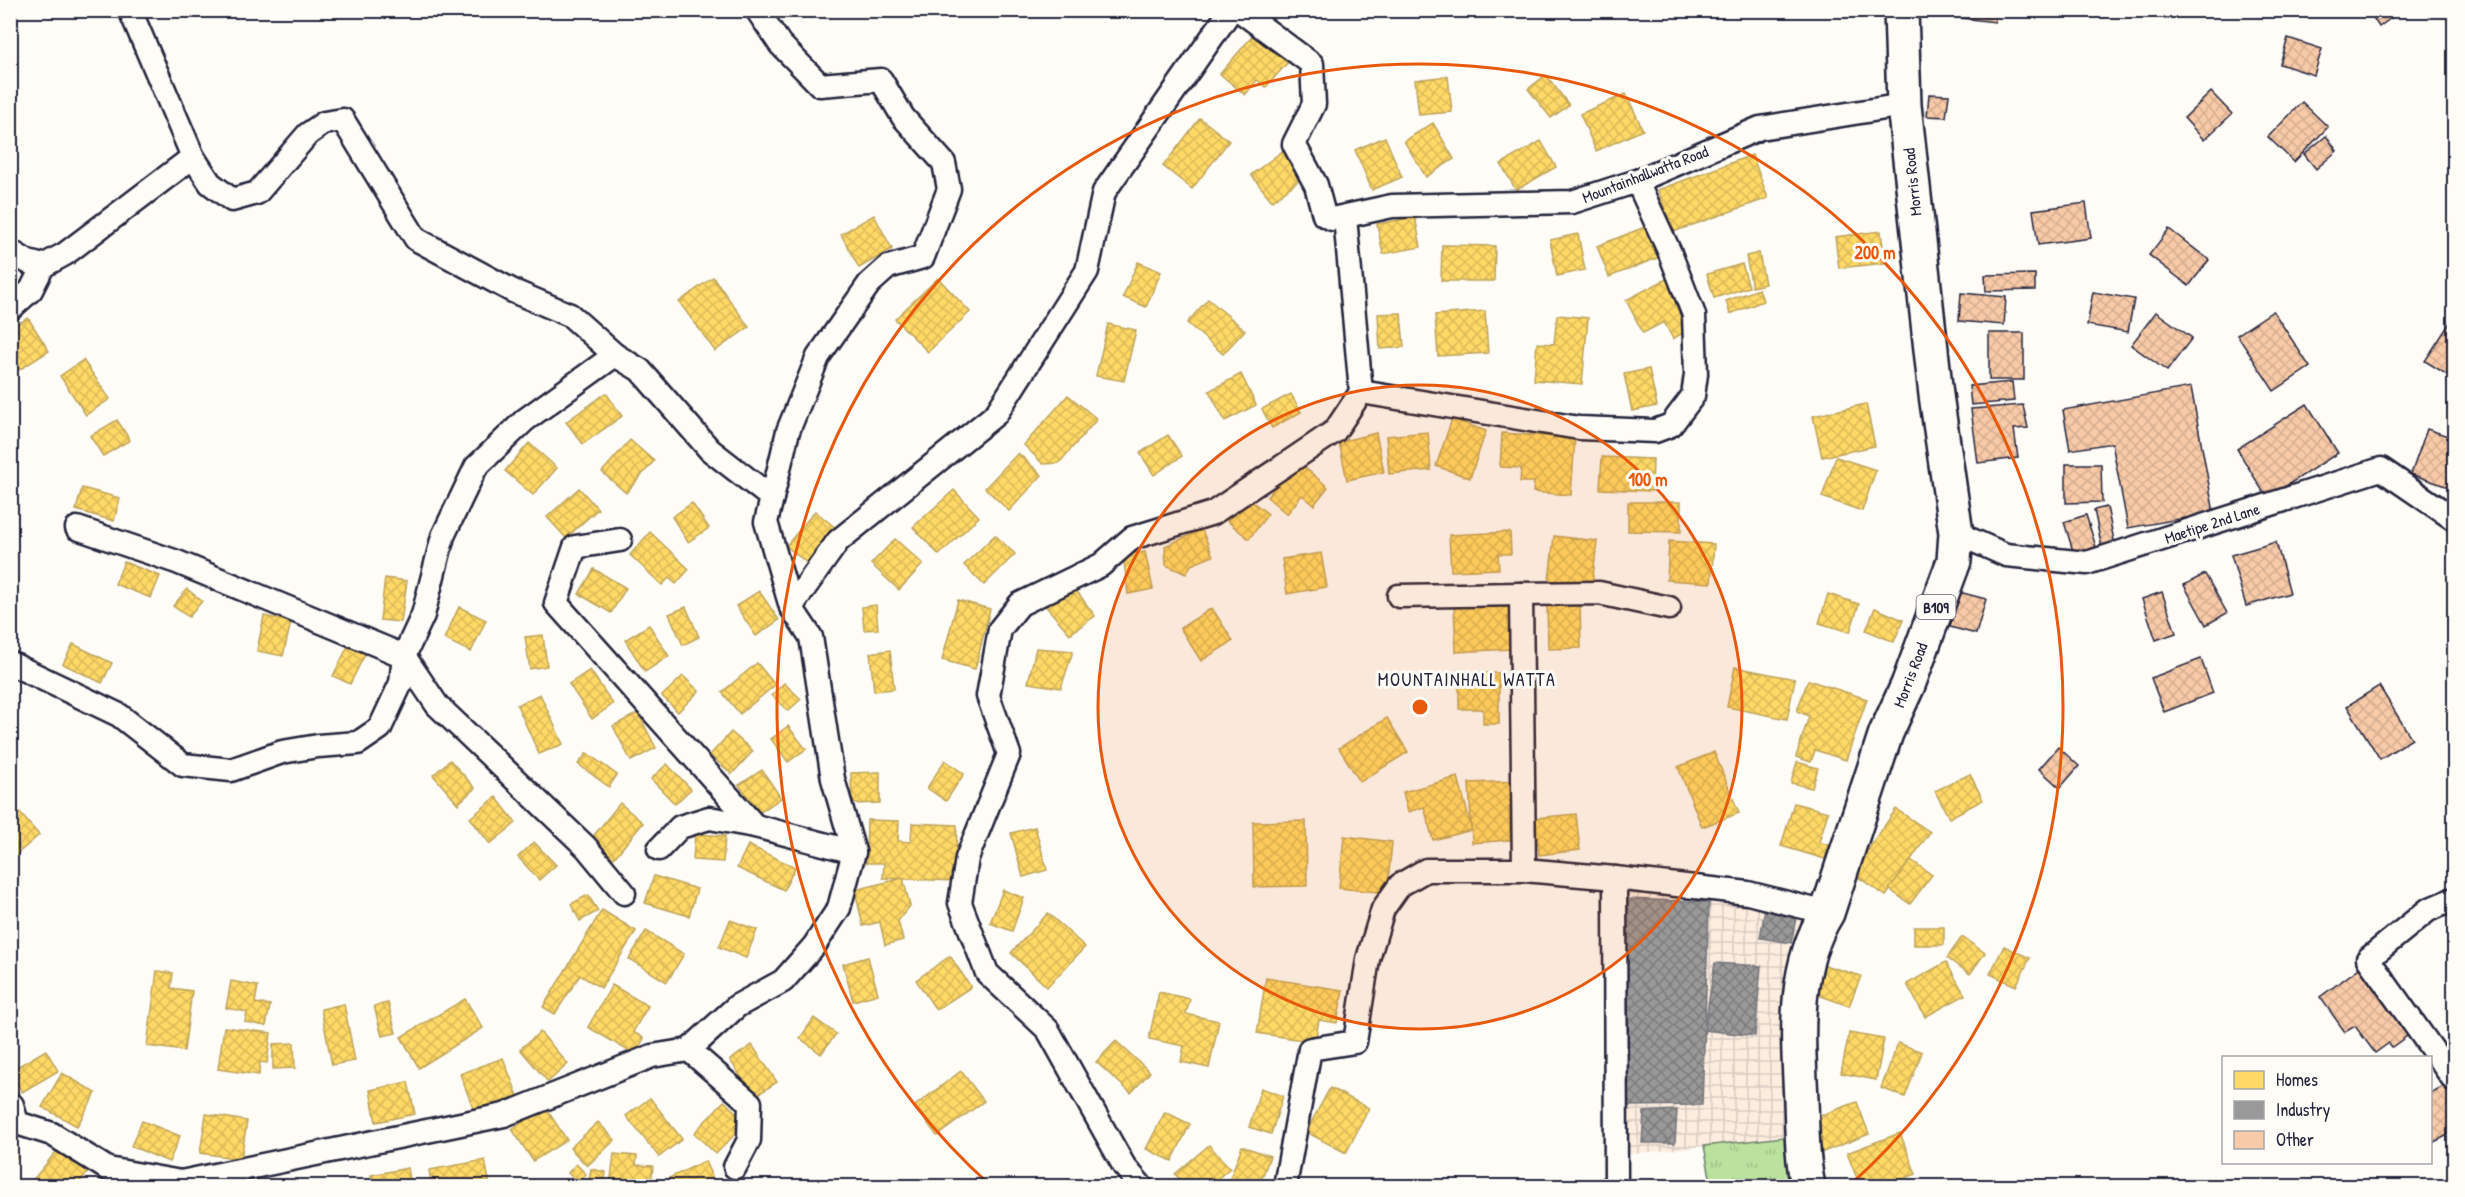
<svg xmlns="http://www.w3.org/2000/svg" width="2465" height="1197" font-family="'Patrick Hand',sans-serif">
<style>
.industrial{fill:url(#industrial-grid)}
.grass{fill:url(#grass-tufts);stroke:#6e826c;stroke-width:1.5}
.homes{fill:url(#homes-cross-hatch);stroke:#bda259;stroke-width:1.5}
.industry{fill:url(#industry-cross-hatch);stroke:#75757d;stroke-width:1.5}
.building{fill:url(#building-cross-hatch);stroke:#22223b;stroke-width:1.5}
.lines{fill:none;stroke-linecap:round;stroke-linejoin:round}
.street-casing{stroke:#22223b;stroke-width:27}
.primary-casing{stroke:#22223b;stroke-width:38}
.street{stroke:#fdfcf7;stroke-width:22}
.primary{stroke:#fdfcf7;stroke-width:33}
.ring{fill:none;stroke:#e8590c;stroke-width:3}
.labels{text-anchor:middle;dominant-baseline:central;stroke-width:6;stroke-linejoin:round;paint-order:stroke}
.shield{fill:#fdfcf7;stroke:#646373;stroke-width:1.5}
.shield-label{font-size:15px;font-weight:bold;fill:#22223b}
.street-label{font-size:16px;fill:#22223b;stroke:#fdfcf7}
.neighbourhood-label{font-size:18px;letter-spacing:1.5px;fill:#22223b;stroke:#fdfcf7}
.centre{fill:#e8590c;stroke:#fdfcf7;stroke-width:3}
.ring-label{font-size:18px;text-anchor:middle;font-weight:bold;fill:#e8590c;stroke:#fdfcf7;stroke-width:6;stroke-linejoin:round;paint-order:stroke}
</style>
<defs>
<pattern id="industrial-grid" width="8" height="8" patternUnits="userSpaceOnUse" patternTransform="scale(1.5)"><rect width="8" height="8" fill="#fceddf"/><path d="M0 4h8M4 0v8" fill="none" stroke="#d8cbc0"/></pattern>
<pattern id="grass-tufts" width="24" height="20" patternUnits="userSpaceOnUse" patternTransform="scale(1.5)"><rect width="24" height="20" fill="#bae29e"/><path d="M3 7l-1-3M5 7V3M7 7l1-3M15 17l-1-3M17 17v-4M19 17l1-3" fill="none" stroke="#a0c289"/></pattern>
<pattern id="homes-cross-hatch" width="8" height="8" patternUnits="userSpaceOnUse" patternTransform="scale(1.5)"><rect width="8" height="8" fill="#ffd966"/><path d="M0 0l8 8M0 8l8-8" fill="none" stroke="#daba59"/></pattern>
<pattern id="industry-cross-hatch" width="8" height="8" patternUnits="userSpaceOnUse" patternTransform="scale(1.5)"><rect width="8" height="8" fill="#999"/><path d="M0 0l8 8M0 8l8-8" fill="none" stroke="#7c7c7e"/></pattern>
<pattern id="building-cross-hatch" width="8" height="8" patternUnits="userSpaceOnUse" patternTransform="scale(1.5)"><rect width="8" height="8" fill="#f8caa7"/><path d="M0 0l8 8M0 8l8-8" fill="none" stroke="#d4ad91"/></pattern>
</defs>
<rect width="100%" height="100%" fill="#fdfcf7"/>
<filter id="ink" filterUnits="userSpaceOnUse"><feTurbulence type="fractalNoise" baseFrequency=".0167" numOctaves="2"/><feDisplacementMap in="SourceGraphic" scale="12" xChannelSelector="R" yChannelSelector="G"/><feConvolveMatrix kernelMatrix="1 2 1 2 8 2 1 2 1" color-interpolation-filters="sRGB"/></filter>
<g filter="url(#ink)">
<path class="industrial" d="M1615,878L1827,913L1817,929L1802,1135L1615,1156Z"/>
<path class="grass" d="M1802,1135L1808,1186H1709L1711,1182L1704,1146Z"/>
<g class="homes">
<path d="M1255,33L1289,61L1266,87L1257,80L1245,95L1220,74Z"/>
<path d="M1546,75L1569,105L1551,118L1528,89Z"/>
<path d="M1448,76L1452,112L1419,115L1415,80Z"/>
<path d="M1626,94L1643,130L1596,151L1580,114Z"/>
<path d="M1200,118L1229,141L1192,189L1163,166Z"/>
<path d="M1433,123L1454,159L1426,177L1404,141Z"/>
<path d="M1385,137L1402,177L1372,190L1355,150Z"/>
<path d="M1541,141L1556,167L1516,190L1501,164Z"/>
<path d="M1285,149L1306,175L1272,201L1251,175Z"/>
<path d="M1752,155L1768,198L1673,232L1658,190Z"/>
<path d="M874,215L892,249L859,268L841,234Z"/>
<path d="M1415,217L1421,247L1383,254L1377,224Z"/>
<path d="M1650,225L1662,256L1609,277L1597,246Z"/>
<path d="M1881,231L1885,263L1839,268L1835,237Z"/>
<path d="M1578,234L1585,270L1557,276L1550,240Z"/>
<path d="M1442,245L1495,246L1494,281H1441Z"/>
<path d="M1759,253L1765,284L1752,287L1746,256Z"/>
<path d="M1138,262L1161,272L1146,307L1123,297Z"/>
<path d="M1742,264L1749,287L1714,298L1707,274Z"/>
<path d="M713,277L749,327L715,351L679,302Z"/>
<path d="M1670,277L1691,328L1673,339L1664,322L1643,333L1626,300Z"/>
<path d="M938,278L970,312L928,352L895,319Z"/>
<path d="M1759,289L1763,301L1730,314L1726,301Z"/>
<path d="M1208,299L1245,330L1223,354L1187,323Z"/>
<path d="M1485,311L1488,353L1438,356L1435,315Z"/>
<path d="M1401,313L1404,347L1380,349L1378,314Z"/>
<path d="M1557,315L1588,318L1582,384L1534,380L1537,343L1554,344Z"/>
<path d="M28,318L49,351L19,370L10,355V328Z"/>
<path d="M1108,324L1136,330L1124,381L1096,376Z"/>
<path d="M83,360L110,399L86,415L60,376Z"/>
<path d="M1649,369L1657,406L1632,411L1624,374Z"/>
<path d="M1241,374L1256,405L1225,421L1209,391Z"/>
<path d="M606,393L622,416L583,444L566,422Z"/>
<path d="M1291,394L1301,412L1272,428L1262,409Z"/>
<path d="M1068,395L1097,419L1059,463L1043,464L1024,445Z"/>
<path d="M1866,404L1875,446L1822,457L1813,416Z"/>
<path d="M1452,419L1486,431L1470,478L1436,466Z"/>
<path d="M117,420L130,440L103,456L90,436Z"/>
<path d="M1428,432L1431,470L1389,474L1386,436Z"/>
<path d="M1376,433L1384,472L1347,480L1339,442Z"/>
<path d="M1502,433L1575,438L1571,495L1533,492L1534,482H1520L1521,468L1500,467Z"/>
<path d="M1168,435L1182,456L1154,475L1140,453Z"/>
<path d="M630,440L654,461L626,493L602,472Z"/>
<path d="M529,443L557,468L533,495L505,471Z"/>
<path d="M1018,453L1042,475L1009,511L985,488Z"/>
<path d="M1602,457L1653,459L1652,491L1600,489Z"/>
<path d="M1836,457L1876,470L1862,511L1822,497Z"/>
<path d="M1297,461L1328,487L1314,505L1302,495L1287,514L1267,497Z"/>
<path d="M82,488L120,498L114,521L76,510Z"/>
<path d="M579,488L598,509L566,538L547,517Z"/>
<path d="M954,490L979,517L939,555L913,527Z"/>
<path d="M1246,497L1268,514L1249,539L1227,521Z"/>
<path d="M1628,502H1681V532L1628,531Z"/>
<path d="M692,503L709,528L688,542L672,517Z"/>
<path d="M815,511L837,529L808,564L786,546Z"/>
<path d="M1202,530L1213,556L1191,565L1186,574L1166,565L1165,546Z"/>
<path d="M650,532L689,569L676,584L669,578L662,585L630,555Z"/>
<path d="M1510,532L1511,554H1498L1499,569L1451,571L1449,535Z"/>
<path d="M995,535L1015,554L984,585L964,565Z"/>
<path d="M1554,536L1597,541L1592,586L1549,581Z"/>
<path d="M895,539L923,564L899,590L871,564Z"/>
<path d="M1669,541L1714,544L1711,583L1667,580Z"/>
<path d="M1145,552L1153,589L1128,594L1123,554Z"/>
<path d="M1321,553L1327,587L1287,594L1282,559Z"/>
<path d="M124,562L160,576L151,598L115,584Z"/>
<path d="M594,569L626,588L611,613L579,594Z"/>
<path d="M385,578L407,581L401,622L380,620Z"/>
<path d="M1073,586L1095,616L1070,634L1042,602Z"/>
<path d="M187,589L202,601L189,617L173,606Z"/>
<path d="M759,591L779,620L756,636L736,606Z"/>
<path d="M1828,594L1859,604L1850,632L1819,623Z"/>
<path d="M958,600L990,609L975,669L942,660Z"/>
<path d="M1509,603L1511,649L1456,652L1454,606Z"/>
<path d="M1547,603H1580L1581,648L1548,649Z"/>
<path d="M876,605L878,629L864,630L862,607Z"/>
<path d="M459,607L486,620L471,652L444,639Z"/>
<path d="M686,607L699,637L683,645L669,614Z"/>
<path d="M1212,608L1233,641L1201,661L1180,628Z"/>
<path d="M1875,608L1903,620L1894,642L1866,630Z"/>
<path d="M264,616L291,622L283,656L257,651Z"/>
<path d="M649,625L669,656L645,672L625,640Z"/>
<path d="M543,635L547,666L530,669L525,637Z"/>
<path d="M350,642L367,650L350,684L333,676Z"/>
<path d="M73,644L112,663L102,683L63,664Z"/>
<path d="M1036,648L1073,651L1061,688L1028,683Z"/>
<path d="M890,650L894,689L874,691L870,653Z"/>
<path d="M757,663L775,685L740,714L722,692Z"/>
<path d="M1735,667L1795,679L1787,719L1727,707Z"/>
<path d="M590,670L613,704L592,719L569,684Z"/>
<path d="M1459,673H1499V724H1483V709H1459Z"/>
<path d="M683,676L699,691L678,712L662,696Z"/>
<path d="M1808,680L1867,699L1846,760L1815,750L1811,762L1796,757L1809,716L1797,711Z"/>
<path d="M784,683L801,699L788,711L772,695Z"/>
<path d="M540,694L563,744L539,754L517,705Z"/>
<path d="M638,713L656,748L631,761L613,726Z"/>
<path d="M1387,718L1408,752L1360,782L1339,748Z"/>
<path d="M788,726L806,749L788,762L771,739Z"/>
<path d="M731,732L753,751L732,774L710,755Z"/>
<path d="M1714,752L1739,813L1702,827L1678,767Z"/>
<path d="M587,753L617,775L609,787L578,764Z"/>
<path d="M450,760L475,788L458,804L433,775Z"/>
<path d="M945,760L964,774L946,801L927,788Z"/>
<path d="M1797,762L1818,768L1812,788L1791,783Z"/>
<path d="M667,764L691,789L675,804L651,779Z"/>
<path d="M762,770L781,798L759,813L739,785Z"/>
<path d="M880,772V803L852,804L851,773Z"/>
<path d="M1970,774L1983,800L1949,818L1935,791Z"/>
<path d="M1458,777L1472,830L1433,840L1424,807L1408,812L1403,792Z"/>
<path d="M1519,781L1520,806L1509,807L1510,840L1472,843L1469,783Z"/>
<path d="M496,797L516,823L490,844L470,818Z"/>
<path d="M620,803L643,823L614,858L591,839Z"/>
<path d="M1794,803L1828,812L1819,842L1829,845L1825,859L1781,846Z"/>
<path d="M12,804L39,835L10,860V805Z"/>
<path d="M1896,809L1930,832L1886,896L1852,873Z"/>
<path d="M1576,814L1580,850L1539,855L1535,818Z"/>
<path d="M867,820L899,821L898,841L911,842L912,823L957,825L955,881L883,878L884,863H866Z"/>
<path d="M1306,821L1307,886L1254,887L1253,822Z"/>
<path d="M1035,827L1047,870L1023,877L1011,833Z"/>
<path d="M695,834L725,836L723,862L693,860Z"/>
<path d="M1344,836L1392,842L1387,893L1339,888Z"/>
<path d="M534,842L556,865L539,880L518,857Z"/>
<path d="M748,845L795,867L784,890L737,868Z"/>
<path d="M1911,860L1932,875L1910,904L1889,889Z"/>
<path d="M654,876L697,889L689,916L645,903Z"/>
<path d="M903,878L910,906L898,921L903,940L885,945L880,922L863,926L855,890Z"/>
<path d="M1003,890L1024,898L1012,931L990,923Z"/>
<path d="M588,895L598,911L580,921L571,904Z"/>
<path d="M602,910L636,931L601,988L580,975L555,1014L543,1007Z"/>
<path d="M1048,913L1085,947L1047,987L1011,953Z"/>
<path d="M730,920L757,930L746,958L719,947Z"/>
<rect x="1914" y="927" width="30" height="18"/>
<path d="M646,931L684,954L667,982L629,959Z"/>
<path d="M1962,937L1985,953L1970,974L1947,958Z"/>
<path d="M2004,946L2030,958L2016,986L1990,974Z"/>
<path d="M950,956L971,987L936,1010L916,980Z"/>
<path d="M868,957L878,994L853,1001L843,964Z"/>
<path d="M1946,962L1965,995L1925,1017L1907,984Z"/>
<path d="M1824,965L1861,976L1849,1006L1813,993Z"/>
<path d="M157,971L173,973L171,988L192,991L184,1051L147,1046Z"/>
<path d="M1266,978L1343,990L1337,1023L1319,1020L1315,1042L1257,1033Z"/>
<path d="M231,981L258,986L255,1003L270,1005L266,1026L245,1022L247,1012L226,1008Z"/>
<path d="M612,985L648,1006L633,1032L644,1038L635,1055L588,1027Z"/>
<path d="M1159,992L1190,999L1186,1014L1219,1021L1209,1068L1181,1062L1184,1046L1149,1039Z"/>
<path d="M465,999L483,1028L419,1068L401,1037Z"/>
<path d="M388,1003L396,1033L382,1036L374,1006Z"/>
<path d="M344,1004L355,1061L332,1065L321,1009Z"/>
<path d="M814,1018L836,1034L821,1054L800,1038Z"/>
<path d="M224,1027L271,1033L267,1063L260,1062L259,1075L218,1069Z"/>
<path d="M540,1032L568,1064L548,1082L520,1049Z"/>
<path d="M1849,1033L1884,1039L1876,1080L1841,1073Z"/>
<path d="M1116,1041L1150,1072L1131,1093L1096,1062Z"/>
<path d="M294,1043L295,1068L273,1069V1044Z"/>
<path d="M1898,1043L1922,1052L1905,1097L1881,1088Z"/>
<path d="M752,1045L777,1082L754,1097L730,1060Z"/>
<path d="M46,1050L58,1071L22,1092L10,1071Z"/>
<path d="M503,1058L518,1096L475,1113L460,1074Z"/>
<path d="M961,1071L984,1101L937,1136L915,1106Z"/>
<path d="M62,1073L96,1093L77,1126L42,1107Z"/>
<path d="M408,1082L415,1114L376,1122L370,1090Z"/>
<path d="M1261,1088L1283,1096L1271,1134L1249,1127Z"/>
<path d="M1330,1088L1369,1108L1346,1153L1306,1132Z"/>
<path d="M650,1098L682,1139L659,1157L626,1116Z"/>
<path d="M724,1101L742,1118L734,1126L738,1131L716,1154L694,1133Z"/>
<path d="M1857,1102L1869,1134L1823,1152L1811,1119Z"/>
<path d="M545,1107L567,1140L533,1161L512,1129Z"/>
<path d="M1165,1112L1190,1124L1172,1161L1146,1149Z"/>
<path d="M206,1114L247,1121L241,1159L200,1153Z"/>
<path d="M142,1121L180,1136L169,1162L131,1146Z"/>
<path d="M598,1122L615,1140L587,1166L570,1148Z"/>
<path d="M1900,1133L1916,1174L1884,1186H1860L1847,1153Z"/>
<path d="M1209,1145L1230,1168L1209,1186H1186L1175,1174Z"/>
<path d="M1242,1146L1270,1156L1259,1186H1227Z"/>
<path d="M59,1148L88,1172L79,1183L83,1186H39L32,1181Z"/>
<path d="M10,1150L17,1157L10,1164Z"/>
<path d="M614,1154L637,1156L636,1165L653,1166L651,1186H610Z"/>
<path d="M485,1160L490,1186H432L429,1170Z"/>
<path d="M705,1161L716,1186H673L669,1178Z"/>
<path d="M576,1164L586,1174L578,1183L568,1173Z"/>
<path d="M408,1168L411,1186H374L371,1175Z"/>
<path d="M591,1169L606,1172L604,1186H588Z"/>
</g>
<g class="industry">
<path d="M1627,899L1709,902L1702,1105L1626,1106Z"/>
<path d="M1765,909L1797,913L1791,943L1760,938Z"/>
<path d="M1715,963L1761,966L1755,1036L1704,1030Z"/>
<path d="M1677,1110L1675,1143H1642L1644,1112Z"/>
</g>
<g class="building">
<path d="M1936,10H1996L1995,22L1936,15Z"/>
<path d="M2368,10H2398L2399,12L2379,27Z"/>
<path d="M2288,38L2322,49L2314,75L2280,64Z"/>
<path d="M2211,92L2232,114L2204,140L2184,118Z"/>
<path d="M1929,94L1949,95L1946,117L1927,116Z"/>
<path d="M2302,102L2328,127L2294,162L2268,137Z"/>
<path d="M2326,136L2337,151L2316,169L2304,154Z"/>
<path d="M2086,203L2091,238L2038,245L2033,210Z"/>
<path d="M2169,229L2209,260L2189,286L2149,255Z"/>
<path d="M2035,274V290L1986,291L1985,275Z"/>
<path d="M2093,292L2134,299L2128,332L2087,325Z"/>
<path d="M1961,293L2006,297L2004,325L1959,321Z"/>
<path d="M2273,311L2310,367L2274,391L2237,335Z"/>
<path d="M2156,312L2192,338L2167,371L2131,345Z"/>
<path d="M2451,321L2454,323V379L2425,361Z"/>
<rect x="1989" y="333" width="35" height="47"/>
<path d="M2012,382L2014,401L1971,405L1969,386Z"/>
<path d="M2191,387L2214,513L2128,528L2112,443L2070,450L2063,410Z"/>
<path d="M2307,404L2338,453L2267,498L2237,449Z"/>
<path d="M2023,405L2028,428L2014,429L2018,458L1978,463L1971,409Z"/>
<path d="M2427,429L2454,438V477L2451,488L2411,474Z"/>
<path d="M2066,464H2101L2102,502L2066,503Z"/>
<path d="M2107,507L2115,545L2102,548L2094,510Z"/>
<path d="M2086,515L2096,547L2074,554L2064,522Z"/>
<path d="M2276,542L2290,593L2246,606L2231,555Z"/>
<path d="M2205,574L2227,613L2206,625L2184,585Z"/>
<path d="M1959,592L1986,599L1976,634L1950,627Z"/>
<path d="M2162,592L2176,633L2156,640L2142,599Z"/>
<path d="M2201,659L2213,693L2164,712L2151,678Z"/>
<path d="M2379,686L2412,739L2380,759L2347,706Z"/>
<path d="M2058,747L2079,766L2060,788L2039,769Z"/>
<path d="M2362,966L2411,1033L2392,1047L2389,1043L2375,1053L2355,1026L2345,1032L2320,997Z"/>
<path d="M2446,1085L2454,1103V1132L2430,1144V1093Z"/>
</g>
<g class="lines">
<g class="street-casing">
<g id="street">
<path d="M757,10L780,44L820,85L881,80L903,117L944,163L949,189L923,257L888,267L869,284L818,357L788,431L772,498"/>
<path d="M1239,10L1312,64L1314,104L1294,144L1316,185L1324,215L1332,219L1392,206L1572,202L1637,181L1760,128L1904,105"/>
<path d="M10,251L28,262L43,266"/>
<path d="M10,309L31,290L43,266L65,254L193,157"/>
<path d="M1361,392L1579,428L1655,431L1671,425L1693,396L1696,374L1694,315L1670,253L1637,181"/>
<path d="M77,528L177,562L404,656L437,705L586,847L624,893"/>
<path d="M1956,533L2006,555L2087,563L2381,469L2454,519"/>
<path d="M620,540L575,547L556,603L755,826"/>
<path d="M1521,594L1599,593L1669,608"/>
<path d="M1399,596L1521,594L1524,870"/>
<path d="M791,607L838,541L996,414L1087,271L1104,192L1231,10"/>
<path d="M10,663L119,715L183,765L231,770L282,752L318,746L358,743L380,728L401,683L404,656L423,615L443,536L476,467L525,420L615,355"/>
<path d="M659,849L680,827L709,818L755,826L854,852"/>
<path d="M1615,878L1616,1186"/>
<path d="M2454,899L2428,910L2368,959L2454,1080"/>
<path d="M689,1050L750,1103L749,1140L735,1167"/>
<path d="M10,1106L12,1105L17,1123L52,1134L108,1169L181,1182L504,1115L652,1056L689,1050L737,1006L783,981L814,946L839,908L854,852L833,779L811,637L791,607L766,522L772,498L710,450L640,370L615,355L570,315L513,291L416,239L343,120L324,123L308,134L257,193L232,200L210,183L193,157L130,10"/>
<path d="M1141,1186L1124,1166L1048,1030L987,973L960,903L967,858L1009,754L988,696L1000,629L1020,604L1101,565L1132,538L1213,513L1335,431L1361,392L1345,217"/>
<path d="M1285,1186L1310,1049L1355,1042L1368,959L1383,909L1400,885L1426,870H1524L1615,878L1748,893L1827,913"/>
</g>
</g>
<g class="primary-casing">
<path id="primary" d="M1808,1186C1802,1158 1802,1129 1801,1100C1798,1036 1792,969 1827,913L1886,733L1908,685L1954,561L1956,533L1936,395L1904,105L1901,10"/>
</g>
<use href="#street" class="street"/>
<use href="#primary" class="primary"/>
</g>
</g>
<circle cx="1420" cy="707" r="322" fill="#e8590c" fill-opacity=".12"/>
<g class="ring">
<circle cx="1420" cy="707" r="322"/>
<path d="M990 1185A643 643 0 1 1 1850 1185"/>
</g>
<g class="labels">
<rect class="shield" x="1916.5" y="595" width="39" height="24" rx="4.5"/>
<g class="shield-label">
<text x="1936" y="607">B109</text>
</g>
<g class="street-label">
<text transform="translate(1645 174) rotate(-21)">Mountainhallwatta Road</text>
<text transform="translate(1912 182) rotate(-96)">Morris Road</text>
<text transform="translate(2212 523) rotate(-18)">Maetipe 2nd Lane</text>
<text transform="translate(1910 675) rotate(-69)">Morris Road</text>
</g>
<g class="neighbourhood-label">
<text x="1467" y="679">MOUNTAINHALL WATTA</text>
</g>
</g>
<circle cx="1420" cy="707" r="9" class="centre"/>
<g class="ring-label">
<text x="1875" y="259">200 m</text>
<text x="1648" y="486">100 m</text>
</g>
<rect width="2465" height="1197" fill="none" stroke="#fdfcf7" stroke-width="36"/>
<rect x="18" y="18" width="2429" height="1161" fill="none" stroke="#22223b" stroke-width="2" filter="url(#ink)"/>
<rect x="2222" y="1056" width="210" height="108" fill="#fdfcf7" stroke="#a5a5ac" stroke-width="1.5"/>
<rect x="2234" y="1071" width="30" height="18" fill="#ffd966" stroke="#a5a5ac" stroke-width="1.5"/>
<text x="2276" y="1086" font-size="18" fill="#22223b">Homes</text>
<rect x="2234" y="1101" width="30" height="18" fill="#999999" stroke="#a5a5ac" stroke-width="1.5"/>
<text x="2276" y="1116" font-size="18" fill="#22223b">Industry</text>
<rect x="2234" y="1131" width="30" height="18" fill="#f8caa7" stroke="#a5a5ac" stroke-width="1.5"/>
<text x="2276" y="1146" font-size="18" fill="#22223b">Other</text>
</svg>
